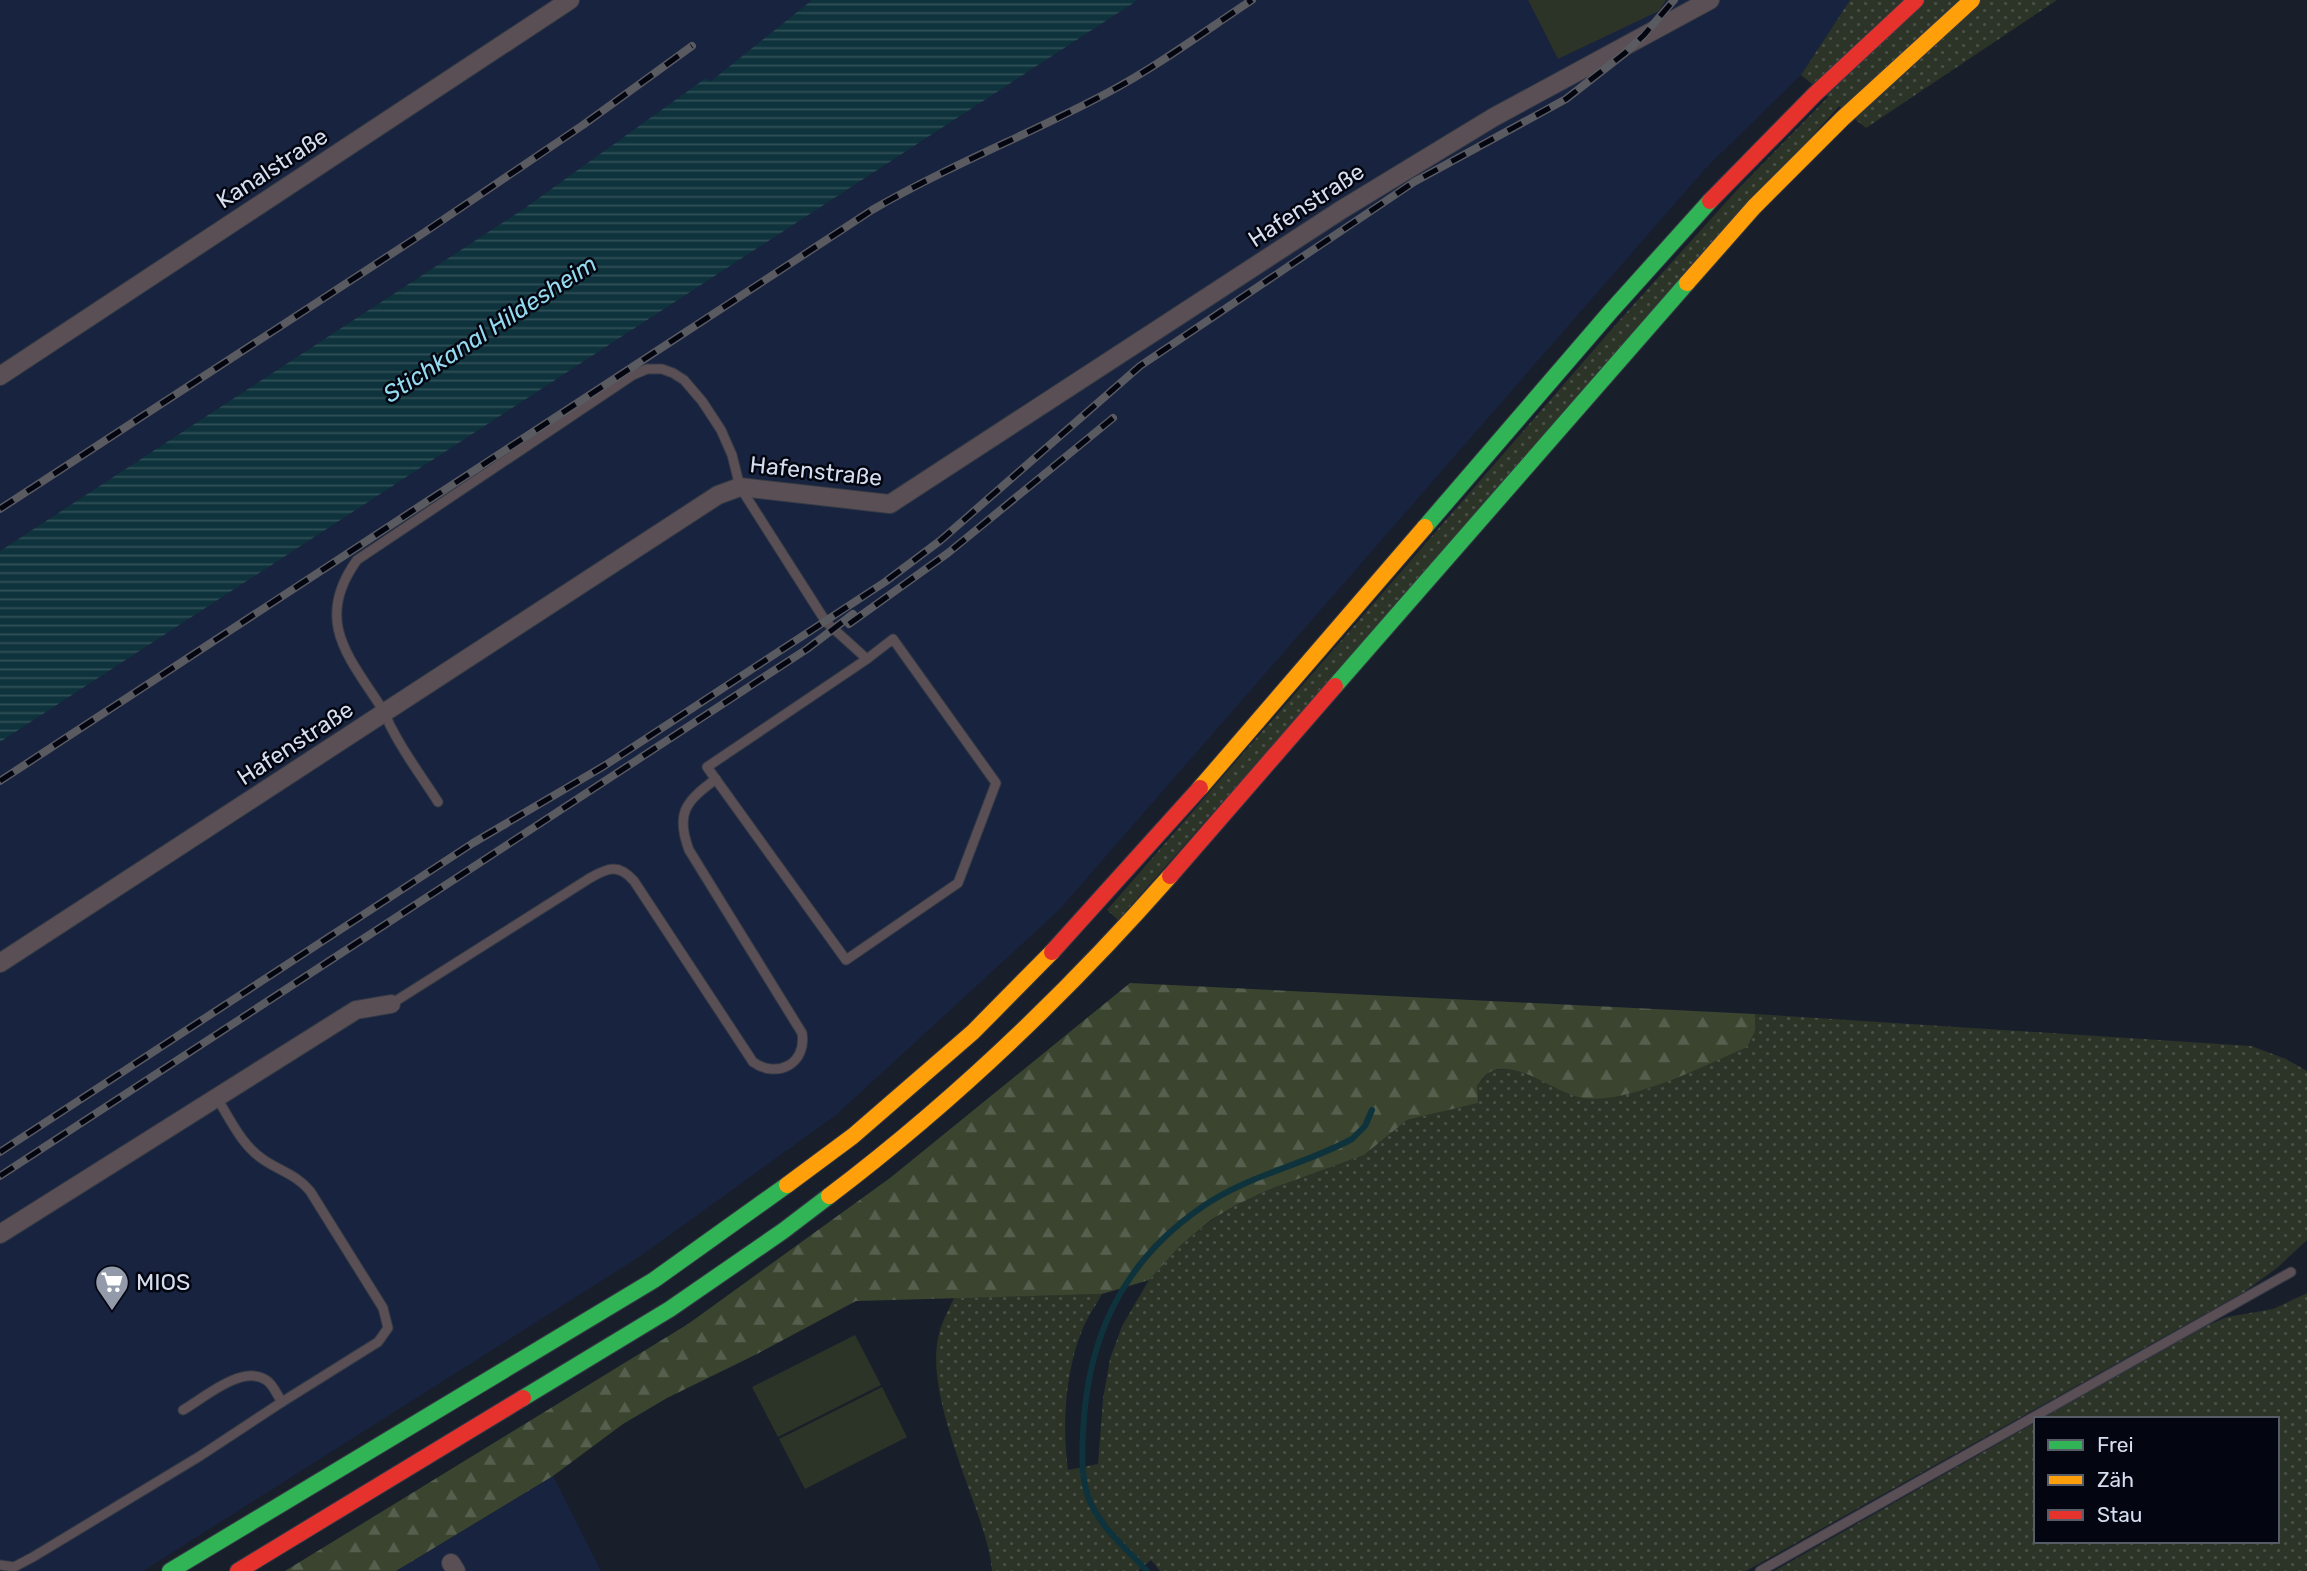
<svg xmlns="http://www.w3.org/2000/svg" width="2307" height="1571" font-family="Rubik,sans-serif">
<style>
.built{fill:#17233f}
.grass{fill:url(#grass-dots)}
.forest{fill:url(#forest-firs)}
.pitch{fill:#2c3327}
.water{fill:url(#water-rules)}
.lines{fill:none;stroke-linecap:round;stroke-linejoin:round}
.stream{stroke:#0f333c;stroke-width:6}
.lane-casing{stroke:#353a45;stroke-width:11}
.street-casing{stroke:#353a45;stroke-width:20}
.fast-casing{stroke:#353a45;stroke-width:18}
.slow-casing{stroke:#353a45;stroke-width:18}
.jam-casing{stroke:#353a45;stroke-width:18}
.lane{stroke:#594f55;stroke-width:9}
.street{stroke:#594f55;stroke-width:18}
.fast{stroke:#30b455;stroke-width:16}
.slow{stroke:#ff9f0a;stroke-width:16}
.jam{stroke:#e5322d;stroke-width:16}
.rail-casing{stroke:#5a5a61;stroke-width:8}
.rail{stroke:#030610;stroke-width:5;stroke-dasharray:16;stroke-linecap:butt}
.labels{text-anchor:middle;dominant-baseline:central;stroke-width:5;stroke-linejoin:round;paint-order:stroke}
.street-label{font-size:23px;fill:#d5ddee;stroke:#030610}
.poi-label{font-size:23px;fill:#d5ddee;stroke:#030610;text-anchor:start}
.water-label{font-size:24px;font-style:italic;fill:#93daee;stroke:#030610}
</style>
<defs>
<pattern id="grass-dots" width="8" height="8" patternUnits="userSpaceOnUse" patternTransform="scale(1.75)"><rect width="8" height="8" fill="#2c3327"/><path d="M2 2h.1M6 6h.1" fill="none" stroke="#4a5047" stroke-width="1.8" stroke-linecap="round"/></pattern>
<pattern id="forest-firs" width="22" height="20" patternUnits="userSpaceOnUse" patternTransform="scale(1.75)"><rect width="22" height="20" fill="#3a442e"/><path d="M5 1l3.5 6h-7zM16 11l3.5 6h-7z" fill="#565f4d"/></pattern>
<pattern id="water-rules" width="6" height="5" patternUnits="userSpaceOnUse" patternTransform="scale(1.75)"><rect width="6" height="5" fill="#0f333c"/><path d="M0 2.5h6" fill="none" stroke="#315058"/></pattern>
</defs>
<rect width="100%" height="100%" fill="#191e2b"/>
<g class="built">
<path d="M0,0H812L710,83L706,79L522,210L0,551Z"/>
<path d="M1138,0H1850L1801,75L1705,169L1059,910L836,1115L639,1257L143,1571H0V742Z"/>
<path d="M553,1476L601,1571H396Z"/>
</g>
<g class="grass">
<path d="M1850,0H2057L1866,128L1839,106L1118,920L1107,910L1617,323L1737,190L1828,97L1801,75Z"/>
<path d="M1755,1014L2251,1046L2286,1059L2307,1071V1240L2277,1268L2244,1292L1746,1571H1160L1151,1560L1138,1571H992C990,1549 983,1529 976,1509C960,1462 928,1387 938,1338C941,1323 948,1311 954,1298L1102,1294C1096,1305 1088,1316 1083,1328C1065,1371 1062,1424 1068,1470L1098,1464L1103,1399L1110,1359L1122,1326L1149,1280L1181,1245L1212,1220L1236,1205L1268,1190L1364,1155L1407,1120L1477,1103V1086L1490,1071L1508,1068L1615,1096L1647,1089L1723,1057L1755,1031Z"/>
<path d="M2307,1293V1571H1774L2036,1422V1541H2277V1419H2041L2208,1325L2227,1317L2273,1309Z"/>
</g>
<path class="forest" d="M1130,983L1755,1014V1031L1747,1047C1704,1066 1630,1104 1583,1098C1556,1094 1519,1060 1492,1071C1486,1073 1481,1081 1477,1086L1478,1103L1407,1120L1364,1155L1268,1190L1236,1205L1211,1220L1181,1245L1149,1280L1102,1294L856,1301L757,1354L667,1398L623,1424L553,1476L396,1571H285L688,1324L890,1178Z"/>
<g class="pitch">
<path d="M1528,0H1666L1659,11L1558,59Z"/>
<path d="M855,1335L881,1385L778,1437L752,1387Z"/>
<path d="M882,1387L907,1437L805,1489L779,1439Z"/>
</g>
<path class="water" d="M812,0H1138L0,742V551L522,210L706,78L710,82Z"/>
<g class="lines">
<path class="stream" d="M1147,1571C1127,1549 1098,1526 1088,1496C1081,1476 1082,1454 1083,1433C1087,1338 1122,1262 1202,1207C1248,1175 1304,1165 1352,1139L1365,1126L1372,1110"/>
<g class="lane-casing">
<g id="lane">
<path d="M438,802C423,778 405,755 392,729C388,723 387,716 383,710C349,657 313,621 357,560L633,375L647,369H662L673,373L684,380L702,401L721,430L732,455L740,487L826,622L867,659L707,767L846,960L958,883L996,783L893,639L867,659"/>
<path d="M391,1004L590,878C609,867 619,864 634,881L753,1062C777,1079 807,1064 802,1033L689,850C675,813 686,801 716,779"/>
<path d="M183,1410C204,1398 242,1364 266,1380C273,1384 277,1395 282,1402"/>
<path d="M0,1565L14,1567L33,1557L200,1456L282,1402L378,1342L388,1328L383,1308L310,1191C297,1175 280,1171 264,1160C242,1146 230,1119 217,1098"/>
<path d="M1760,1571L2291,1272"/>
</g>
</g>
<g class="street-casing">
<g id="street">
<path d="M0,376L570,0"/>
<path d="M0,963L718,495L740,487L890,504L1341,210L1494,117L1710,0"/>
<path d="M0,1234L356,1010L391,1004"/>
<path d="M451,1563L456,1571"/>
</g>
</g>
<g class="fast-casing">
<g id="fast">
<path d="M1425,527L1611,311L1710,201"/>
<path d="M1335,686L1687,283"/>
<path d="M523,1398L670,1309L783,1231L829,1196"/>
<path d="M170,1571L654,1280L787,1185"/>
</g>
</g>
<g class="slow-casing">
<g id="slow">
<path d="M1687,283L1754,207L1843,118L1972,0"/>
<path d="M1200,788L1425,527"/>
<path d="M787,1185L853,1136L973,1032L1052,952"/>
<path d="M829,1196C953,1102 1067,993 1170,876"/>
</g>
</g>
<g class="jam-casing">
<g id="jam">
<path d="M1710,201L1815,94L1916,0"/>
<path d="M1170,876L1335,686"/>
<path d="M1052,952L1200,788"/>
<path d="M238,1571L523,1398"/>
</g>
</g>
<use href="#lane" class="lane"/>
<use href="#street" class="street"/>
<use href="#fast" class="fast"/>
<use href="#slow" class="slow"/>
<use href="#jam" class="jam"/>
<g class="rail-casing">
<g id="rail">
<path d="M0,509L425,232L583,125L692,46"/>
<path d="M849,624L948,553L1113,418"/>
<path d="M0,781L872,210C948,166 1030,134 1107,93C1158,66 1205,31 1252,0"/>
<path d="M0,1152L473,843L604,766L885,582L941,540L1140,366L1414,182L1566,99L1625,53L1644,35L1674,0"/>
<path d="M0,1176L807,649L853,614"/>
</g>
</g>
<use href="#rail" class="rail"/>
</g>
<defs>
<g id="supermarket-pin" transform="scale(1.75)"><path d="M0 17L-7.5 6A9.5 9.5 0 1 1 7.5 6Z" fill="#939aaa" stroke="#030610"/><path d="M-6-5.5h2.5l.6 2H6L4.5 2H-2.5L-4.4-4H-6ZM-1.5 3.2a1.3 1.3 0 1 0 .1 0ZM3 3.2a1.3 1.3 0 1 0 .1 0Z" fill="#fff"/></g>
</defs>
<g fill-rule="evenodd">
<use href="#supermarket-pin" x="112" y="1282"/>
</g>
<g class="labels">
<g class="street-label">
<text transform="translate(272 168) rotate(-33)">Kanalstraße</text>
<text transform="translate(1306 205) rotate(-33)">Hafenstraße</text>
<text transform="translate(816 471) rotate(6)">Hafenstraße</text>
<text transform="translate(295 743) rotate(-33)">Hafenstraße</text>
</g>
<g class="poi-label">
<text x="136" y="1282">MIOS</text>
</g>
<g class="water-label">
<text transform="translate(490 329) rotate(-33)">Stichkanal Hildesheim</text>
</g>
</g>
<rect x="2034" y="1417" width="245" height="126" fill="#030610" stroke="#575c69" stroke-width="2"/>
<rect x="2048" y="1440" width="35" height="10" fill="#30b455" stroke="#575c69" stroke-width="2"/>
<text x="2097" y="1452" font-size="21" fill="#d5ddee">Frei</text>
<rect x="2048" y="1475" width="35" height="10" fill="#ff9f0a" stroke="#575c69" stroke-width="2"/>
<text x="2097" y="1487" font-size="21" fill="#d5ddee">Zäh</text>
<rect x="2048" y="1510" width="35" height="10" fill="#e5322d" stroke="#575c69" stroke-width="2"/>
<text x="2097" y="1522" font-size="21" fill="#d5ddee">Stau</text>
</svg>
